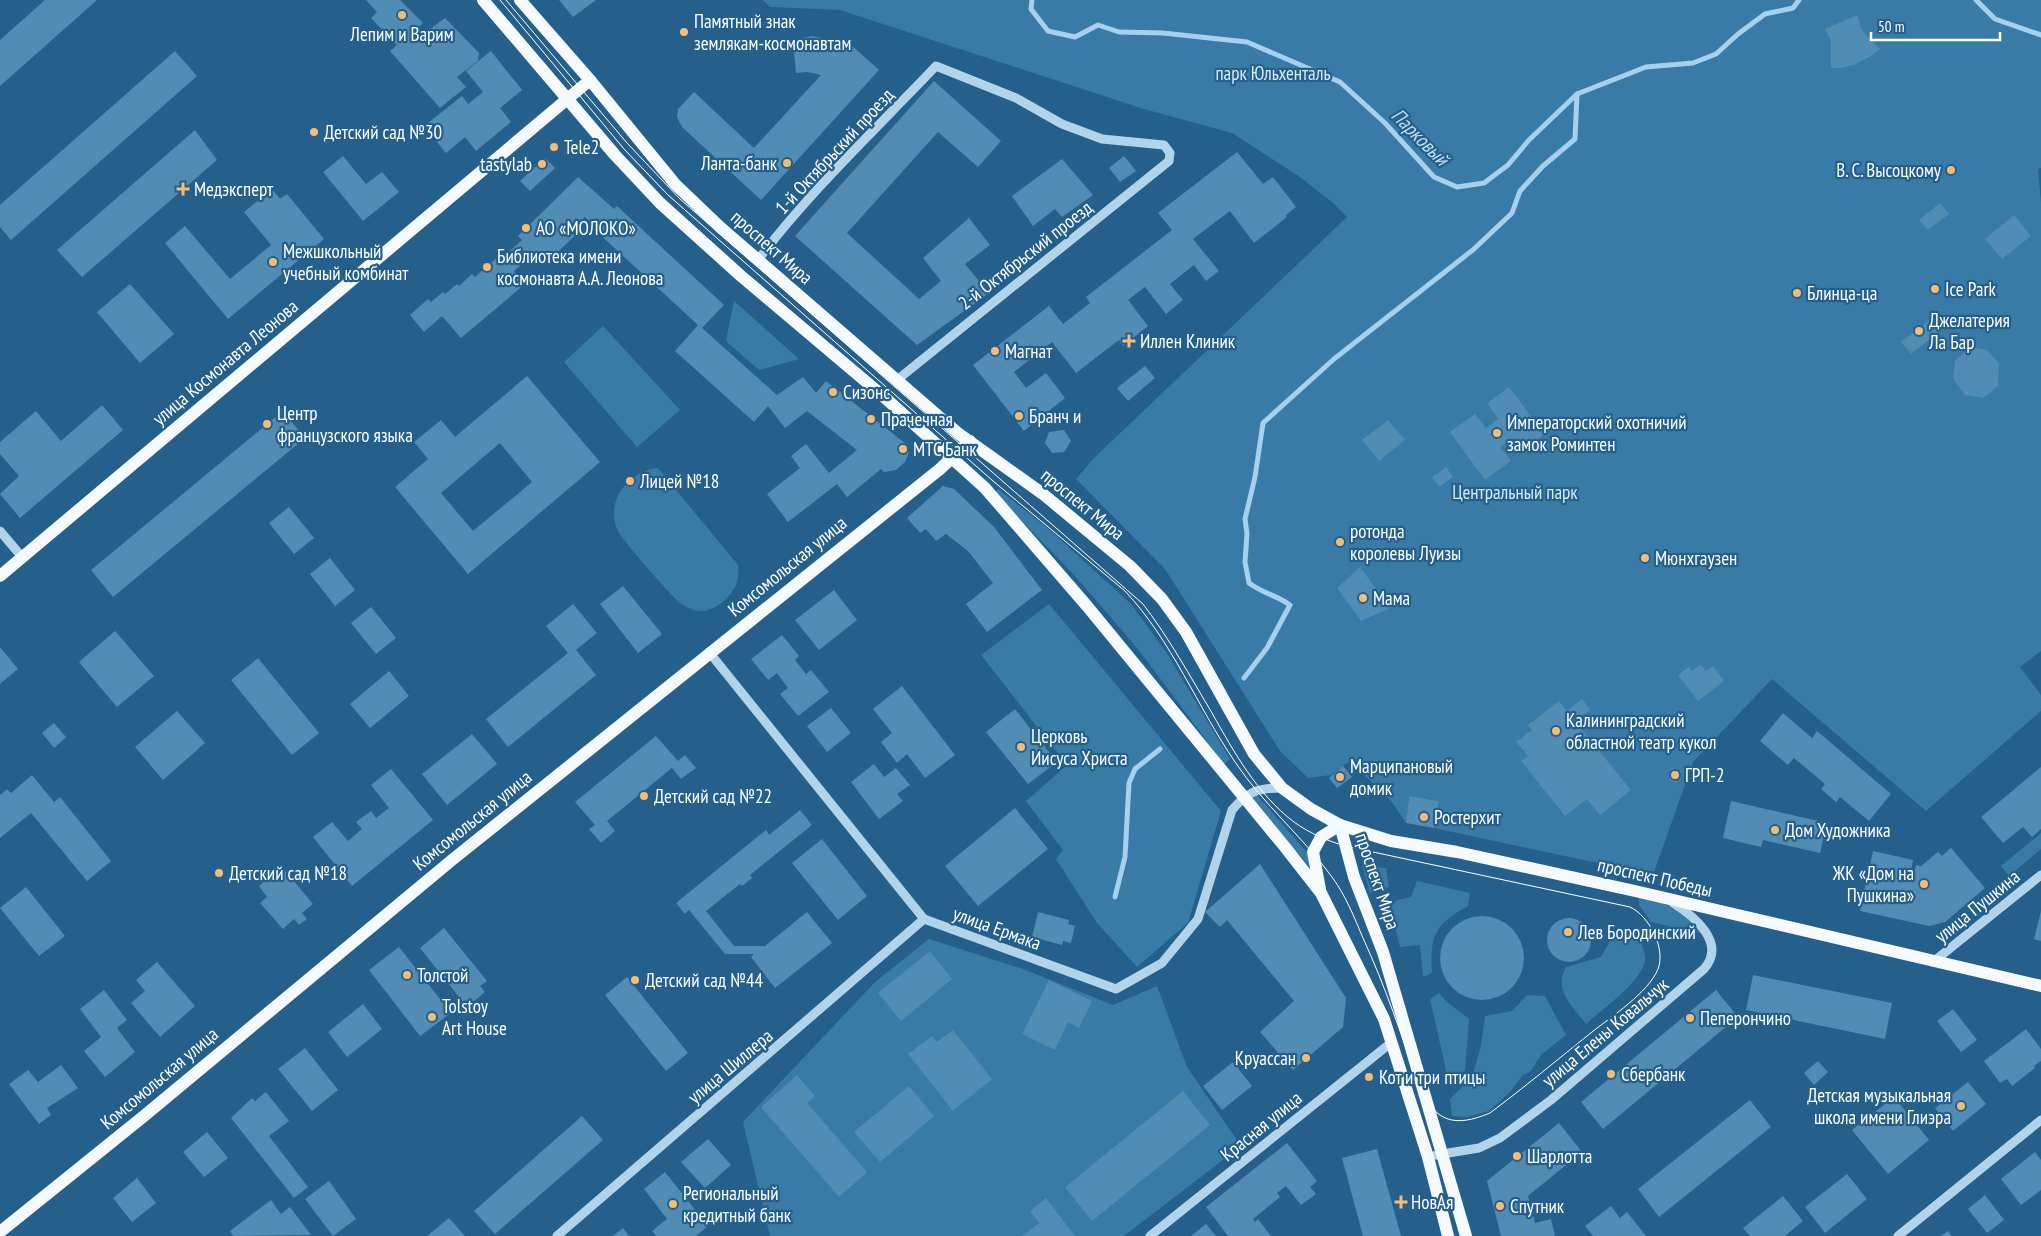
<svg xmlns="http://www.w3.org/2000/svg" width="2041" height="1236" font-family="'PT Sans Narrow',sans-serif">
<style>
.green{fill:#387ba7}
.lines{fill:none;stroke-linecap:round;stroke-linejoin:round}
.stream{stroke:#a6d0eb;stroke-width:5}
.building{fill:#508cb3;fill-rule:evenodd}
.minor{stroke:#b2d4ea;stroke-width:9}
.major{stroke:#f5fafe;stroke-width:12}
.tram{stroke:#fff;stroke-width:1}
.poi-dot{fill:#f4bc75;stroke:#24608b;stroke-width:2}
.labels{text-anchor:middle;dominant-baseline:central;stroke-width:4.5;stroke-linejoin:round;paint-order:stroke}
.poi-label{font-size:19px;fill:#fff;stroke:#24608b;text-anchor:start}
.park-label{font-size:19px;fill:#d6eaf8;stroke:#24608b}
.street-label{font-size:19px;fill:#fff;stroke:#24608b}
.water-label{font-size:20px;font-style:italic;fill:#bdddf1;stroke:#24608b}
</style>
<rect width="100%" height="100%" fill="#24608b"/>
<g class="green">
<path d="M763,0H2041V168L2038,169L2041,203V651L2020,667L2041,695V711L1926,811L1772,679L1693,762L1653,875L1434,828L1438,801L1409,796L1406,823L1391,801L1350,761L1331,775L1308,778L1280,751L1165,569L1076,479L1095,457L1347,217L1332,202L1300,177L1232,133L1144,109L840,10L770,7Z"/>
<path d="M734,301L799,359L759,370L726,341Z"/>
<path d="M603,326L680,410L637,447L564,362Z"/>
<path d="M658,468L738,565C740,579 736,589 726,599C719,606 708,612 698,611C693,610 686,607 681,604C674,599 621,539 618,531C604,502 628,471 658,468Z"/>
<path d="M998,489L1051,531L1131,604L1166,652L1230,759L1224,764L1138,649L1076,577L995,493Z"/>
<path d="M1049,604L1221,811L1188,923L1137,967L1097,923L1056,859L1063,850L1026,801L1067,765L981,655Z"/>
<path d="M1256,794L1310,856L1309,866L1252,798Z"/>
<path d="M2041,833V849L2009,876L2001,866Z"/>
<path d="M1362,865L1386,868L1389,887L1370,893Z"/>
<path d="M1417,881L1470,893L1468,906C1434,925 1430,935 1432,973L1423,977L1420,945L1400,947L1390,907L1397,900L1411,897Z"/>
<path d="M1639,896C1667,904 1682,908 1700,933L1651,922L1639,905Z"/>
<path d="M1617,928L1631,929C1637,937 1644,945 1645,956C1648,978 1601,1010 1586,1024C1572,1005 1553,991 1566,967L1601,957Z"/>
<path d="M929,939L1023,969L1113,1005L1157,986L1187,1067L1241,1146L1124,1236H770L743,1122L875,982Z"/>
<path d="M1439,993L1447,1002L1469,1019L1465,1070L1449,1084L1430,999Z"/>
<path d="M1527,995L1545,996L1566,1035L1541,1055L1531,1071L1523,1075L1509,1093L1489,1111L1467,1117L1452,1116L1450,1099L1472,1077L1481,1046L1485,1016L1512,1011Z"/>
</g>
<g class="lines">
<g class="stream">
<path d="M1032,0L1031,9L1048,31L1075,37L1098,25L1119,32L1163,33L1247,42L1340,82L1385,123L1434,177L1457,187L1484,183L1508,165L1529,140L1577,94L1646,67L1693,63L1716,54L1738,34L1765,14L1793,8L1799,0"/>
<path d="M1976,0L1995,19L2041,35"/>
<path d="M1244,678L1267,648L1290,605C1276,595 1264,594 1249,583L1245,562L1247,534L1245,519L1255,477L1263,423L1334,359L1474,249L1512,213L1520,191L1543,166L1575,139L1577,94"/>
<path d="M1115,897L1125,857L1129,783L1135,769L1160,749"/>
</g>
</g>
<g class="building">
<path d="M45,0H97L0,86V40Z"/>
<path d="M366,0H400L423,23L416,30L421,36L445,18L479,53L478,61L457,77L466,87L440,108L390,51L397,45L371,18L377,12Z"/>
<path d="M559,0H596L573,17Z"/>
<path d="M1857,15L1862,30L1880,49L1871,56L1856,64L1842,68H1831V41L1825,29Z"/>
<path d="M812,36L850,44L879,70L761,200L682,127L677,117L678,109L694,92L754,148L821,75L807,72L796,73L793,40Z"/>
<path d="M175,51L197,76L11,240L0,227V205Z"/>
<path d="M491,51L522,90L500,108L511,122L476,151L465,137L446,153L424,126L462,96L468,104L483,92L466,71Z"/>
<path d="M934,81L1001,141L978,167L938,132L847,233L919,299L941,281L923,258L969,218L990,245L965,264L989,293L917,345L795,236Z"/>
<path d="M195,130L217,160L82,277L57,250Z"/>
<path d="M1237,152L1263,184L1273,177L1296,207L1286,215L1287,217L1254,243L1230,211L1193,239L1219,271L1206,281L1194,265L1170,284L1183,300L1166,314L1145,287L1128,300L1148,326L1123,346L1119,340L1076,373L1052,342L1014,372L1026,388L1046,373L1065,398L1024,431L973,365L1049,306L1063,324L1090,303L1086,297L1172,230L1158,213Z"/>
<path d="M343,156L366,184L382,172L399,192L363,221L323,172Z"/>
<path d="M1124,156L1136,171L1120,182L1109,168Z"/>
<path d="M545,158L555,168L530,191L520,181Z"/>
<path d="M1062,159L1093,195L1062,217L1055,209L1033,226L1012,196Z"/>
<path d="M578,177L614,209L617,206L724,305L702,328L777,395L803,377L816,393L826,381L906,444L909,453L905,462L896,470L884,472L881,469L847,497L837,484L788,522L767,494L800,468L791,456L806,444L829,473L857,450L807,411L785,428L768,406L754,422L675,351L698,325L595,230L597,228L585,217L575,227L579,232L548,261L542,255L538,258L534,253L514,271L525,284L461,338L442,316L424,332L410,315L428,299L431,302L443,292L445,294L457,284L459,286L472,274L475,277L500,255L502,258L522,240L518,236Z"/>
<path d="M272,189L280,199L287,194L324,239L228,319L165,243L185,226L230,279L271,245L244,212Z"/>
<path d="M1940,203L1949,214L1928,230L1919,220Z"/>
<path d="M2014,215L2031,236L2002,259L1985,239Z"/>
<path d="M130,284L174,334L140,363L97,312Z"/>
<path d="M1931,319L1940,331L1911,354L1901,342Z"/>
<path d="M1970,347L1987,350L1999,363L1998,386L1983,398L1965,395L1953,378L1955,361Z"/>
<path d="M1145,366L1155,378L1128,401L1117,388Z"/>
<path d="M527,376L600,462L468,574L395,487L428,459L414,442L441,420L455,437ZM500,443L532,482L473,531L441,493Z"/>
<path d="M1509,387L1544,434L1522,451L1513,438L1500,447L1511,461L1485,480L1450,432L1475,414L1486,428L1498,419L1487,403Z"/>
<path d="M102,405L123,430L20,518L0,494L19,476L0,454V442L36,411L61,441Z"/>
<path d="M283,411L305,438L113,597L91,570Z"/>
<path d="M1388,420L1405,440L1379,461L1362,440Z"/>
<path d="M1064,430L1071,441L1064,452L1052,453L1045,443L1049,432Z"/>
<path d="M1446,467L1453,477L1439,487L1432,477Z"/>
<path d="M943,486L954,489L994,527L1042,590L987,632L966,604L993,583L968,551L946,534L936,541L926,529L920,533L907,518Z"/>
<path d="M289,507L314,538L294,554L269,523Z"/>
<path d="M330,558L355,590L335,606L310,574Z"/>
<path d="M1360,567L1390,608L1361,621L1337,588Z"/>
<path d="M623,586L662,634L638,653L600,604Z"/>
<path d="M834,590L857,620L819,650L795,620Z"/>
<path d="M573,604L597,633L576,650L596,675L508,747L486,719L568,653L546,626Z"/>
<path d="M371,607L396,638L376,654L351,623Z"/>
<path d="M115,631L154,676L117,707L79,662Z"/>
<path d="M782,635L799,656L795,660L806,674L811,670L829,692L798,716L780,694L788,688L777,673L768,680L751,659Z"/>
<path d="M0,647L18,669L0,684Z"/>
<path d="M258,658L319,733L292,755L231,680Z"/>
<path d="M1701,664L1706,671L1713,666L1724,681L1698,701L1678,675L1689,667L1692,671Z"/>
<path d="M389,671L409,696L370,728L350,704Z"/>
<path d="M902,686L955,755L925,778L907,754L897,763L881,742L892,733L873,709Z"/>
<path d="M1582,699L1590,710L1575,721L1631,790L1600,815L1587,799L1565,816L1521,761L1528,756L1516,742L1532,730L1528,725L1559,701L1567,711Z"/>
<path d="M831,708L851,733L827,752L807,726Z"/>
<path d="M1015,709L1057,762L1028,784L986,732Z"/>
<path d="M177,711L205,743L163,780L135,747Z"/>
<path d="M1783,713L1812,738L1817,731L1891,794L1869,821L1840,797L1836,802L1821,789L1825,784L1794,758L1788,765L1760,741Z"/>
<path d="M54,723L66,737L54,748L42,733Z"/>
<path d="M472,734L497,764L447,805L422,774Z"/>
<path d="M656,736L678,761L685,755L696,768L681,779L672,768L607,821L615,831L601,843L589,829L595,825L575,802Z"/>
<path d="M874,764L884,777L896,768L910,785L897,794L903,801L879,819L851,782Z"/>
<path d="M1343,766L1352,777L1337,788L1329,778Z"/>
<path d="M2041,767V829L2032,837L2023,827L2003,843L1981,817Z"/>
<path d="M1672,768L1681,771L1677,783L1669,780Z"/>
<path d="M391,769L433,820L352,886L313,837L332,822L348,841L362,829L356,822L371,811L376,818L389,808L371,785Z"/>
<path d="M32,775L54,802L60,797L111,861L87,881L31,813L0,838V795L7,789L11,793Z"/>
<path d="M1409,796L1439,801L1434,828L1406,823Z"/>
<path d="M1731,801L1827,823L1820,853L1763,840L1761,847L1723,838Z"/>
<path d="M1015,808L1048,849L978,906L945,866Z"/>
<path d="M800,810L812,825L750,875L752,878L742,886L740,884L706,911L734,946H765L807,912L832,943L775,988L751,957L754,954H725L689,910L685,914L676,903L766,830L769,835Z"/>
<path d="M822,839L867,896L838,920L792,863Z"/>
<path d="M1951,848L1985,888L1945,922L1929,926L1860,911L1873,851L1913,860L1909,880H1912L1916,865L1921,866L1938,852L1942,856Z"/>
<path d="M1260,864L1346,998L1343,1027L1293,1070L1260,1032L1294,1001L1227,920L1220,927L1205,912Z"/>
<path d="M282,867L313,904L302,913L307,919L299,925L294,919L283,929L260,903L267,897L259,886Z"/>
<path d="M26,887L65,936L39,956L0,908Z"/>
<path d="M2041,911V941L2034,939Z"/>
<path d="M1038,912L1069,920L1068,924L1075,926L1071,943L1063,941L1062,945L1032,937Z"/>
<circle cx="1482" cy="958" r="42"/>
<circle cx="1569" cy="940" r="22"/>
<path d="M444,928L487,981L480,986L485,992L467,1007L420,948Z"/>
<path d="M399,947L451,1013L420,1036L369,970Z"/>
<path d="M930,951L952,979L901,1021L878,993Z"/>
<path d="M157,962L195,1006L160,1037L131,1003L145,991L136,980Z"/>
<path d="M1753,975L1892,1003L1885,1039L1746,1010Z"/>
<path d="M627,977L688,1053L666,1071L605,995Z"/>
<path d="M1049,980L1092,1001L1079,1028L1068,1022L1055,1050L1022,1034Z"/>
<path d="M104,990L127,1020L117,1028L135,1052L105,1077L84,1051L101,1037L80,1009Z"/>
<path d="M1716,990L1738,1017L1603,1129L1581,1102Z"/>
<path d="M363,1004L382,1029L347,1057L328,1032Z"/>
<path d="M1953,1009L1977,1040L1961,1052L1937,1021Z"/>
<path d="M2026,1029L2041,1049V1061L2034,1066L2035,1068L2012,1086L2007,1079L2000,1083L1984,1061Z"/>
<path d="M953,1030L992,1079L953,1111L908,1054L932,1036L937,1042Z"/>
<path d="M305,1048L338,1090L312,1111L278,1069Z"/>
<path d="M1818,1061L1828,1072L1814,1085L1804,1073Z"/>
<path d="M1233,1062L1252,1086L1222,1110L1203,1086Z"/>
<path d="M61,1065L78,1088L47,1108L51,1115L39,1124L9,1084L28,1070L38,1082Z"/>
<path d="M797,1075L815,1096L807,1103L867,1172L839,1197L761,1107Z"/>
<path d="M1968,1082L1986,1104L1953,1131L1935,1108Z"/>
<path d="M909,1086L934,1116L880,1162L854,1132Z"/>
<path d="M1183,1091L1210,1125L1092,1221L1065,1187Z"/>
<path d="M266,1092L289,1121L269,1136L308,1187L294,1198L231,1118L252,1098L255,1101Z"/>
<path d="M1894,1097L1929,1140L1888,1174L1852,1130Z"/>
<path d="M1750,1100L1771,1127L1659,1217L1638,1189Z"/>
<path d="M582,1116L603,1140L495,1234L474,1211Z"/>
<path d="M1559,1123L1582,1152L1528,1196L1535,1223L1551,1219L1555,1236H1501L1487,1181Z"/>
<path d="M207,1132L228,1158L204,1177L183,1152Z"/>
<path d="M708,1139L731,1165L705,1188L681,1162Z"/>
<path d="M1287,1143L1317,1181L1310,1187L1316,1194L1301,1205L1286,1186L1277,1193L1280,1197L1253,1219L1255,1222L1258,1219L1271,1236H1228L1206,1207Z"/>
<path d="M1377,1149L1401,1236H1363L1342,1158Z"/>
<path d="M2035,1152L2041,1160V1190L2021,1205L2001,1179Z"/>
<path d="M665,1172L708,1226L696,1236H656L652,1231L667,1219L644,1189Z"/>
<path d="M1847,1174L1867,1199L1825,1233L1805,1207Z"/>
<path d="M137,1178L156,1203L132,1222L113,1198Z"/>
<path d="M329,1181L356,1219L333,1236L305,1199Z"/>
<path d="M1985,1195L2004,1220L1987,1233L1968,1209Z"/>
<path d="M1783,1196L1803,1221L1785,1236H1750L1743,1228Z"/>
<path d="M1046,1198L1075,1236H1022L1039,1223L1030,1211Z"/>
<path d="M271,1200L281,1214L290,1207L311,1235L233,1236L230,1231Z"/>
<path d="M1611,1206L1620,1218L1627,1212L1646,1236H1593L1585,1226Z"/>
<path d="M449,1218L465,1236H427Z"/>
<path d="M1206,1224L1216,1236H1191Z"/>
<path d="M623,1228L629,1236H613Z"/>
<path d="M1948,1231L1952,1236H1941Z"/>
</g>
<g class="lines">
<g class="minor">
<path d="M758,260C809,192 877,128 936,66L1016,98L1062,124L1102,139L1164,145L1170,153L1169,161L897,380"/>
<path d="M0,531L22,557"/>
<path d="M709,652L924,919L1116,989L1162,963L1198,919L1232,810C1248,791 1258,788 1282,788"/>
<path d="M1933,962L2041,875"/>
<path d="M1436,1155L1479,1148L1500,1138L1551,1100L1704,969C1727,943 1694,916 1673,903"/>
<path d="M557,1236L924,919"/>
<path d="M1150,1236L1392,1042"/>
<path d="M1898,1236L2041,1120"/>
</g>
<g class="major">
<path d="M483,0L615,155L660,203L741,276L883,396L985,488L1087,606L1285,847L1321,893L1384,1019L1428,1157L1448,1236"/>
<path d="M520,0L590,80L675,184L720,227L959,434L1043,494L1130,566L1162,599L1186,632L1254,754L1282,788L1311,809L1340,825L1391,841L1457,852L1635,891L2041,986"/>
<path d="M0,576L590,80"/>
<path d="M1340,825L1354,877L1383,952L1466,1236"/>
<path d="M1320,889L1313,852L1321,837L1340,825"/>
<path d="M0,1232L144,1116L452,860L940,469L970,441"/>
</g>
<path class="tram" d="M500,0L624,149L668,195L993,481L1125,591C1172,641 1197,706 1235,762C1263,804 1303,837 1332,877C1346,896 1354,917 1363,938C1385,986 1402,1036 1419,1086C1435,1122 1454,1128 1490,1113C1525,1087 1558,1059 1592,1032C1611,1017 1649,992 1658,969C1666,948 1649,916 1630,907L1345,846C1328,841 1309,833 1294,822C1257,794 1234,752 1212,713C1190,676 1169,638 1143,604L680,199L627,143L506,0"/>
</g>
<g class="poi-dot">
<circle cx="402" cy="15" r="5"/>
<circle cx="684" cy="32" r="5"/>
<circle cx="314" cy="132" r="5"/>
<circle cx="554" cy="147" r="5"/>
<circle cx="787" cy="163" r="5"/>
<circle cx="542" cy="164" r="5"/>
<circle cx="1951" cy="170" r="5"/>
<path d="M180.5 181.5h5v5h5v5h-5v5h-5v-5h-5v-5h5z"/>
<circle cx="526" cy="228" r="5"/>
<circle cx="273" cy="262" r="5"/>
<circle cx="487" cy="267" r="5"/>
<circle cx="1935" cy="289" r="5"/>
<circle cx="1797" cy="293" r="5"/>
<circle cx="1919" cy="331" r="5"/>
<path d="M1126.5 333.5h5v5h5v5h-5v5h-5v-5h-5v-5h5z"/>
<circle cx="995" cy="351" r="5"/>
<circle cx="833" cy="392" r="5"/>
<circle cx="1019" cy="416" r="5"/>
<circle cx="871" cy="419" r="5"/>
<circle cx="267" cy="424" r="5"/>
<circle cx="1497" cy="433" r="5"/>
<circle cx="903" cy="449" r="5"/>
<circle cx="630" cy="481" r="5"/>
<circle cx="1340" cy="542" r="5"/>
<circle cx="1645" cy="558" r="5"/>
<circle cx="1363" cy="598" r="5"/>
<circle cx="1556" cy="731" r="5"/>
<circle cx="1021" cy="747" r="5"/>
<circle cx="1675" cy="775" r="5"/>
<circle cx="1340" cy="777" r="5"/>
<circle cx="644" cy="796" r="5"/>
<circle cx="1424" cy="817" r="5"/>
<circle cx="1775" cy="830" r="5"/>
<circle cx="219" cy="873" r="5"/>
<circle cx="1924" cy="884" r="5"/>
<circle cx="1568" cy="932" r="5"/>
<circle cx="407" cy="975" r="5"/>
<circle cx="635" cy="980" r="5"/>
<circle cx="432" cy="1017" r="5"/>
<circle cx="1690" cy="1018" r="5"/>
<circle cx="1306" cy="1058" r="5"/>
<circle cx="1611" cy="1074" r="5"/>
<circle cx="1369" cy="1077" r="5"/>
<circle cx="1961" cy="1106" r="5"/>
<circle cx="1517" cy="1156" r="5"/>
<path d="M1398.5 1194.5h5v5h5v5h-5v5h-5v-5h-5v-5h5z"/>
<circle cx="673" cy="1204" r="5"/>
<circle cx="1500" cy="1206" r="5"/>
</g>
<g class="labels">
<g class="poi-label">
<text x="694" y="21">Памятный знак<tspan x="694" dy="22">землякам-космонавтам</tspan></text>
<text x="402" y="34" text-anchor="middle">Лепим и Варим</text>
<text x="324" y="132">Детский сад №30</text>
<text x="564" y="147">Tele2</text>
<text x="777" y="163" text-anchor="end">Ланта-банк</text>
<text x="532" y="164" text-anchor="end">tastylab</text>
<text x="1941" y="170" text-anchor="end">В. С. Высоцкому</text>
<text x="194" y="189">Медэксперт</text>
<text x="536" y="228">АО «МОЛОКО»</text>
<text x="283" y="251">Межшкольный<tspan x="283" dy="22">учебный комбинат</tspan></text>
<text x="497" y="256">Библиотека имени<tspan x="497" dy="22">космонавта А.А. Леонова</tspan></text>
<text x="1945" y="289">Ice Park</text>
<text x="1807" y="293">Блинца-ца</text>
<text x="1929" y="320">Джелатерия<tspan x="1929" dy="22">Ла Бар</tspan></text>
<text x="1140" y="341">Иллен Клиник</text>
<text x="1005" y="351">Магнат</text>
<text x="843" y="392">Сизонс</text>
<text x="277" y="413">Центр<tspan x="277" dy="22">французского языка</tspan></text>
<text x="1029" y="416">Бранч и</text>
<text x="881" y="419">Прачечная</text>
<text x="1507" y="422">Императорский охотничий<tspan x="1507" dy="22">замок Роминтен</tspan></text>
<text x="913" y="449">МТС Банк</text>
<text x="640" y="481">Лицей №18</text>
<text x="1350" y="531">ротонда<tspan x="1350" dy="22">королевы Луизы</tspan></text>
<text x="1655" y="558">Мюнхгаузен</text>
<text x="1373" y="598">Мама</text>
<text x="1566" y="720">Калининградский<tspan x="1566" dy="22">областной театр кукол</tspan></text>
<text x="1031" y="736">Церковь<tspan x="1031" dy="22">Иисуса Христа</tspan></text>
<text x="1350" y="766">Марципановый<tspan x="1350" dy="22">домик</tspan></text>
<text x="1685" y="775">ГРП-2</text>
<text x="654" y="796">Детский сад №22</text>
<text x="1434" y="817">Ростерхит</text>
<text x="1785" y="830">Дом Художника</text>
<text x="229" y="873">Детский сад №18</text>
<text x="1914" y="873" text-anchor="end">ЖК «Дом на<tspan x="1914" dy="22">Пушкина»</tspan></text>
<text x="1578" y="932">Лев Бородинский</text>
<text x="417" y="975">Толстой</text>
<text x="645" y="980">Детский сад №44</text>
<text x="442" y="1006">Tolstoy<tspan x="442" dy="22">Art House</tspan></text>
<text x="1700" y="1018">Пеперончино</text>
<text x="1296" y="1058" text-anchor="end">Круассан</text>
<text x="1621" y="1074">Сбербанк</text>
<text x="1379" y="1077">Кот и три птицы</text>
<text x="1951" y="1095" text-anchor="end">Детская музыкальная<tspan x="1951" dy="22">школа имени Глиэра</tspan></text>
<text x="1527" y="1156">Шарлотта</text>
<text x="683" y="1193">Региональный<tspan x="683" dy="22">кредитный банк</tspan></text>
<text x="1411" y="1202">НовАя</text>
<text x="1510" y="1206">Спутник</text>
</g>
<g class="park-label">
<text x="1273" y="73">парк Юльхенталь</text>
<text x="1515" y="492">Центральный парк</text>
</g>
<g class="street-label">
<text transform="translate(834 151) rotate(-47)">1-й Октябрьский проезд</text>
<text transform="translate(772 247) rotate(41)">проспект Мира</text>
<text transform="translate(1025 255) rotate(-38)">2-й Октябрьский проезд</text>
<text transform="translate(225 362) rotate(-40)">улица Космонавта Леонова</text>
<text transform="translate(1083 504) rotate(39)">проспект Мира</text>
<text transform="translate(787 566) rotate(-39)">Комсомольская улица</text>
<text transform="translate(472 820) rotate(-39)">Комсомольская улица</text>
<text transform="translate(1655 877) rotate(13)">проспект Победы</text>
<text transform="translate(1378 881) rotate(71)">проспект Мира</text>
<text transform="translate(1977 906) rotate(-39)">улица Пушкина</text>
<text transform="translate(997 928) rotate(20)">улица Ермака</text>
<text transform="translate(1605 1032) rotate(-40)">улица Елены Ковальчук</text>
<text transform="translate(730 1066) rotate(-40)">улица Шиллера</text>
<text transform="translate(159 1078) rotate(-40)">Комсомольская улица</text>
<text transform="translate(1261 1126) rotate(-39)">Красная улица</text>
</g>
<g class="water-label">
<text transform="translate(1420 137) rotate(45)">Парковый</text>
</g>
</g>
<path d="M1871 32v8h129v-8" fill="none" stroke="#ffffff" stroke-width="2.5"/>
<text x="1878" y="32" font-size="15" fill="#ffffff" stroke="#24608b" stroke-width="4" paint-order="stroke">50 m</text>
</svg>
